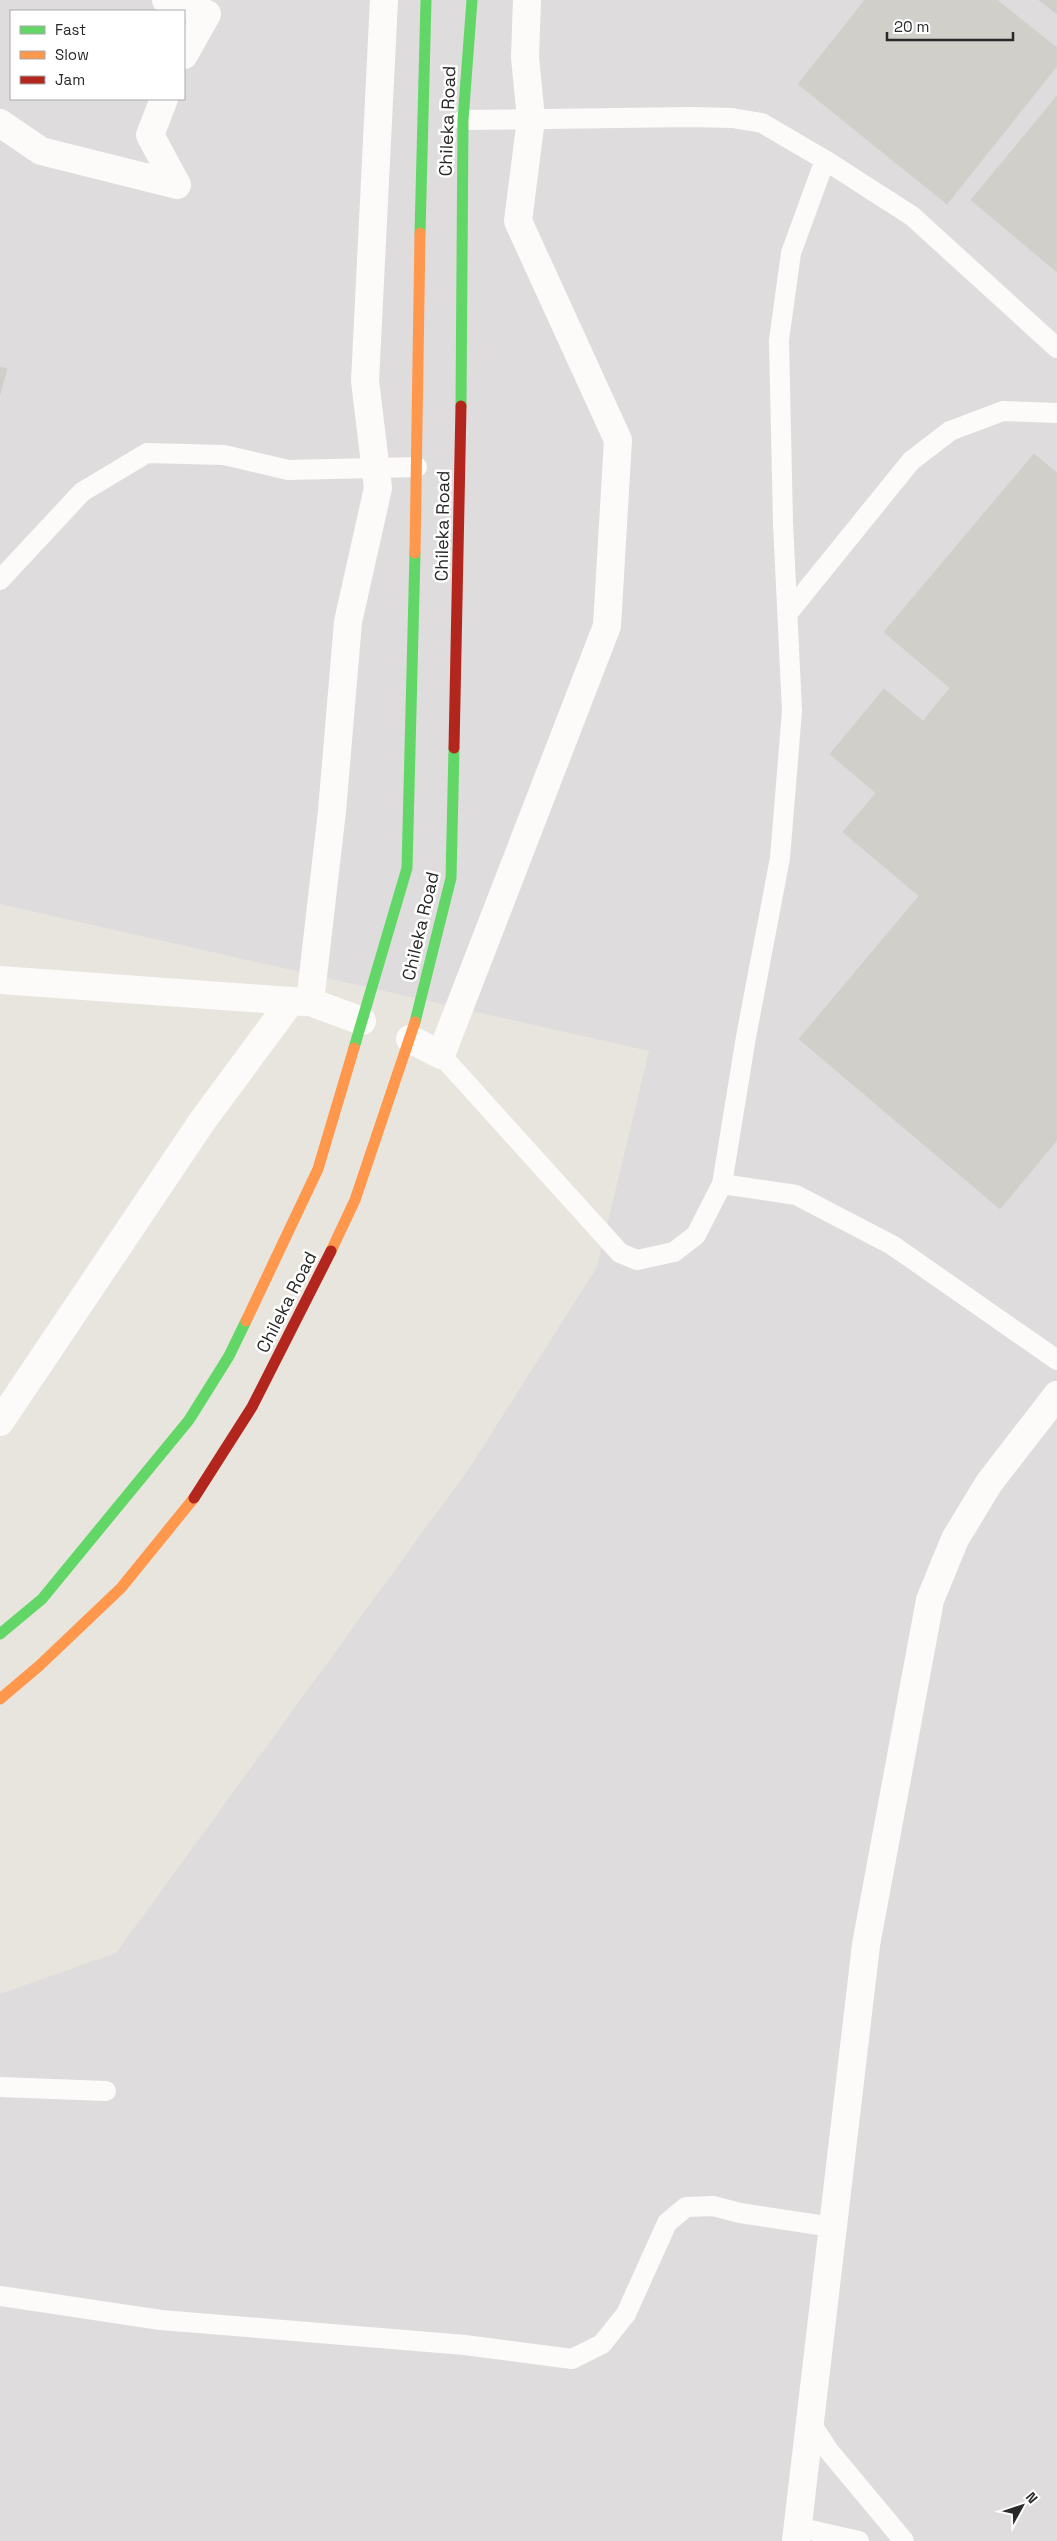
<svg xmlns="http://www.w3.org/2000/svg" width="1057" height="2541" viewBox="0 0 1057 2541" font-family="'Space Grotesk',sans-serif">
  <rect width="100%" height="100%" fill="#e8e5de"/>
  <path fill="#dfdcdd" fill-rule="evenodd" d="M 0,0 L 1057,0 L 1057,2541 L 0,2541 L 0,1994 L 116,1953 L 470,1467 L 597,1267 L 649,1051 L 0,904 ZM 11,11 L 184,11 L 184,99 L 11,99 Z"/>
  <path fill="#d0cfca" stroke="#d2d0cb" d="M 865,0 L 997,0 L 1057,48 L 1057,66 L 947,204 L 798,84 Z
    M 1039,0 L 1057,0 L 1057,14 Z
    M 1057,96 L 1057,272 L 971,200 Z
    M 0,367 L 7,369 L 0,394 Z
    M 1034,454 L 1057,473 L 1057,1140 L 1000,1209 L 799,1039 L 919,896 L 843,832 L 876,793 L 830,754 L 884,689 L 923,721 L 950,688 L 884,632 Z"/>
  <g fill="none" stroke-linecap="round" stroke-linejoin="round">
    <path stroke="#fcfbfa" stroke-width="20" d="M 463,120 L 691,117 L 732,118 L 762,123 L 825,160 L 912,216 L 1057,348
      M 0,580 L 82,492 L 147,453 L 224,455 L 288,470 L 417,467
      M 788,613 L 911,461 L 950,431 L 1003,411 L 1057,413
      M 441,1055 L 620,1253 L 637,1260 L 674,1252 L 696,1235 L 722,1184 L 746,1037 L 780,858 L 792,711 L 783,523 L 779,340 L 791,253 L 825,160
      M 722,1184 L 796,1195 L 892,1245 L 1057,1360
      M 0,2087 L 106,2091
      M 0,2296 L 161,2320 L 465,2345 L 572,2359 L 602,2344 L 626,2314 L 667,2223 L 686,2207 L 713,2206 L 740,2213 L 832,2227
      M 810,2422 L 829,2451 L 904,2541
      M 797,2527 L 859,2541"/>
    <path stroke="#fcfbfa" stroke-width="28" d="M 166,0 L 207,14 L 184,55
      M 0,123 L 41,151 L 177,185 L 150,135 L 164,99
      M 0,980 L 305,1002
      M 362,1021 L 310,1002 L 332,811 L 348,622 L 378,488 L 365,381 L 384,0
      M 410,1039 L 441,1055 L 607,626 L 618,440 L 518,221 L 531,119 L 525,57 L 527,0
      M 0,1422 L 203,1120 L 291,1001
      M 796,2541 L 866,1945 L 930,1600 L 955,1539 L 989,1483 L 1057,1395"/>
    <path stroke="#63d668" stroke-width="11" d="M 420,233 L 426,0
      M 461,406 L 463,120 L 472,0
      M 415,1022 L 451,878 L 454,748
      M 354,1048 L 407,868 L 415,553
      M 0,1634 L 42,1599 L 189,1420 L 229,1356 L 246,1321"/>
    <path stroke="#ff974d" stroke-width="11" d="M 415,553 L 420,233
      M 331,1251 L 355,1200 L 415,1022
      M 246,1321 L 318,1169 L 354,1048
      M 0,1699 L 39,1666 L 121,1588 L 194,1498"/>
    <path stroke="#b3261e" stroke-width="11" d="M 454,748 L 461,406
      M 194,1498 L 252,1407 L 331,1251"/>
  </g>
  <g text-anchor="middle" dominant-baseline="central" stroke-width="5" stroke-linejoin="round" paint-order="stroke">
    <g font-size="18" fill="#292929" stroke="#fff">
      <text transform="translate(447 121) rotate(-88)">Chileka Road</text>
      <text transform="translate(442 526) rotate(-89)">Chileka Road</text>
      <text transform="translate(420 926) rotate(-77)">Chileka Road</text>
      <text transform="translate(286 1302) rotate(-63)">Chileka Road</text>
    </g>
  </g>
  <rect x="10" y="10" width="175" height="90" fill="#ffffff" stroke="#a9a9a9"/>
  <rect x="20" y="26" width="25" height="8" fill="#63d668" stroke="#a9a9a9"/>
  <text x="55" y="35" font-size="15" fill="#292929">Fast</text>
  <rect x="20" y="51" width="25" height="8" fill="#ff974d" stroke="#a9a9a9"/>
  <text x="55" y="60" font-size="15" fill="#292929">Slow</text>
  <rect x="20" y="76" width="25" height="8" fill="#b3261e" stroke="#a9a9a9"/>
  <text x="55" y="85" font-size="15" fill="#292929">Jam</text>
  <g transform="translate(1022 2506) rotate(50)" stroke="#ffffff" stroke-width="4" paint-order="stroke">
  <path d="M0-4L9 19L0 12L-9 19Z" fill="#292929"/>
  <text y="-8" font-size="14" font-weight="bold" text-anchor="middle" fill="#292929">N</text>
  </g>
  <path d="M887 32v8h126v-8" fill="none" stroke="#292929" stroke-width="2.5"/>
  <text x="894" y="32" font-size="15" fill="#292929" stroke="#ffffff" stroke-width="4" paint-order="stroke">20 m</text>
</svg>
